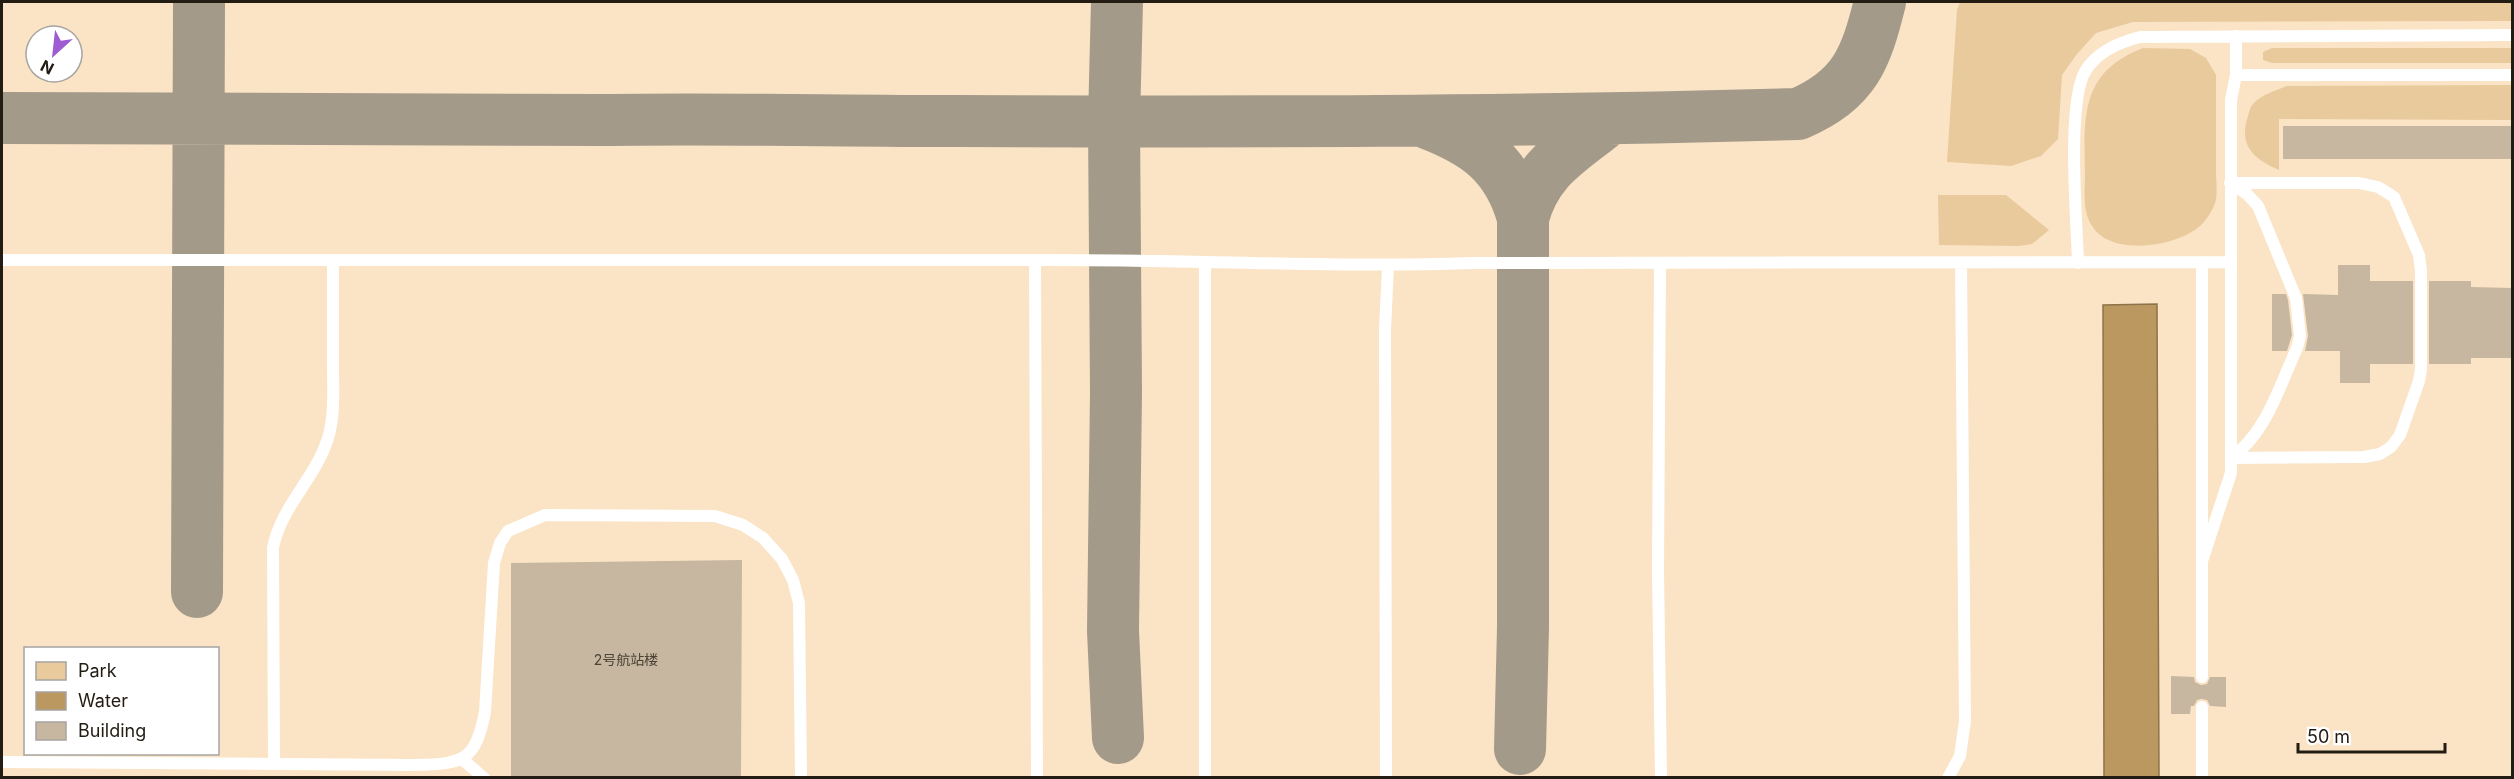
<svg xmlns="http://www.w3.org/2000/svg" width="2514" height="779" viewBox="0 0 2514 779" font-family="Inter,'Noto Sans SC',sans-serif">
  <rect width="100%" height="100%" fill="#fdf0dc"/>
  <path fill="#fae4c5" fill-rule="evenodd" d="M 2,2 L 2512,2 L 2512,777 L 2,778 ZM 36,36 L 72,36 L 72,72 L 36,72 ZM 26,648 L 218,648 L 218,754 L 26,754 Z"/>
  <path fill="#e9ca9d" d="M 1960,2 L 2512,2 L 2512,21 L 2133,22 L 2096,33 L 2077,54 L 2062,75 L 2058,139 L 2041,156 L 2011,166 L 1947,162 L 1957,10 Z
    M 2143,48 L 2190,49 L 2206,58 L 2216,75 C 2216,107 2216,139 2216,171 C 2216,181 2218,195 2215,203 C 2213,210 2205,222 2200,226 C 2176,247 2111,257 2092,226 C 2082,211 2085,190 2085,172 C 2084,115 2081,72 2143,48 Z
    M 2272,48 L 2512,48 L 2512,63 L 2272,63 L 2263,60 L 2263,52 Z
    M 2512,85 L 2512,120 L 2279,119 L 2279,170 C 2254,159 2238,146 2248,116 C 2249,112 2250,107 2253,104 C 2262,94 2275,91 2287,86 Z
    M 1938,195 L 2006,195 L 2049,230 L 2032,244 L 2019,246 L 1939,245 Z"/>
  <path fill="#bc9861" stroke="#8e734a" stroke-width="1.5" d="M 2157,304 L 2159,777 L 2104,777 L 2103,305 Z"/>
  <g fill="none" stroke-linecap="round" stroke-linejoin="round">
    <path stroke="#a49a8a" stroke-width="52" d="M 1117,2 L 1114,121 L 1116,392 L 1113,631 L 1118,738
      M 2,118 L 602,120 C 720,118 838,121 957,121 C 1237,122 1518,122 1798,114 C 1855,90 1866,58 1880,2
      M 1427,123 C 1477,142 1508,164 1523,218 L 1523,628 L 1520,749
      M 1523,218 C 1537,166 1571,151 1609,119
      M 197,592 L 199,2"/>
  </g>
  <path fill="#c7b7a0" d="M 2283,126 L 2512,126 L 2512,159 L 2283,159 Z
    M 2338,265 L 2370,265 L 2370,281 L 2413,281 L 2413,364 L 2370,364 L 2370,383 L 2340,383 L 2340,351 L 2305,351 L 2308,336 L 2303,294 L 2338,295 Z
    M 2429,281 L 2471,281 L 2471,287 L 2512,288 L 2512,358 L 2471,358 L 2471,364 L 2429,364 Z
    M 2272,294 L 2286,294 L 2288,300 L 2292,335 L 2287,351 L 2272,351 Z
    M 742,560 L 741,777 L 511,777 L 511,563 Z
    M 2171,676 L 2194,677 L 2195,682 L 2201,685 L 2207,684 L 2210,677 L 2226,677 L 2226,707 L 2210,706 L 2207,700 L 2201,699 L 2197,700 L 2194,706 L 2191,706 L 2190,714 L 2171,714 Z"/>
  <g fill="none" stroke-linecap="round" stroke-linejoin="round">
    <path stroke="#fff" stroke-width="12" d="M 2236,75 L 2512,75
      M 2230,183 L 2359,183 L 2378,187 L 2394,197 L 2419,255 L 2421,271 L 2421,369 L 2419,381 L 2400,435 L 2391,447 L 2380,454 L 2364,457 L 2231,458
      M 2231,183 L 2247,194 L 2258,206 L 2296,298 L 2300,336 L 2297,348 C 2279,387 2267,432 2231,458
      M 2,260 L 1035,260
      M 1205,262 L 1205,778
      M 2078,263 C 2077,222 2066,101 2086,70 C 2098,51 2120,42 2140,37 L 2512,35
      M 1660,264 L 1658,571 L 1661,778
      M 2202,561 L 2231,473 L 2231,100 L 2236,75 L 2236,36
      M 2202,677 L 2202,262
      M 2202,707 L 2202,778
      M 462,759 L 484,778
      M 2,762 L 414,765 C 463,764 475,762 485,712 L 494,563 L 500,543 L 508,531 L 545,515 L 715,516 L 743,525 L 763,538 L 782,559 L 793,580 L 799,603 L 801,778
      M 274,764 L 273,548 C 281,506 316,478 328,438 C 335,415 333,390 333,365 C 333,330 333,295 333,260
      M 1037,778 L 1035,260 C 1180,259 1326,268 1472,263 L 2230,262
      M 1386,778 L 1385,330 L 1388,266
      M 1948,778 L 1960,756 L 1965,721 L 1961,263"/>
  </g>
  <g text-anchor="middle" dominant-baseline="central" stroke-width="5" stroke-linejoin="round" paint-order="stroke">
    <g font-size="14" fill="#4b4336">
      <text x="626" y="659">2号航站楼</text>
    </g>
  </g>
  <rect width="2514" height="779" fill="none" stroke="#221c13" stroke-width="6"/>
  <rect x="24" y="647" width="195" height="108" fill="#ffffff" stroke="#a7a4a1" stroke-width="1.5"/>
  <rect x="36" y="662" width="30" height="18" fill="#e9ca9d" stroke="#a7a4a1" stroke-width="1.5"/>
  <text x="78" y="677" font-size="18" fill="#221c13">Park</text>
  <rect x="36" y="692" width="30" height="18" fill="#bc9861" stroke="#a7a4a1" stroke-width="1.5"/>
  <text x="78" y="707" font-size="18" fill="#221c13">Water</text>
  <rect x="36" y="722" width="30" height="18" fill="#c7b7a0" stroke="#a7a4a1" stroke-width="1.5"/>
  <text x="78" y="737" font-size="18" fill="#221c13">Building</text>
  <g transform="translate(54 54) rotate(207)"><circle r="28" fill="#ffffff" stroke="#a7a4a1" stroke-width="1.5"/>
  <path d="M0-4.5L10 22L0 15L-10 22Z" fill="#9d5cd1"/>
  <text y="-9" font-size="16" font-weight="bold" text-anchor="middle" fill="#221c13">N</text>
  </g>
  <path d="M2298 743v9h147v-9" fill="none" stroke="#221c13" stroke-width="3"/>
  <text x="2307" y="743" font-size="18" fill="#221c13" stroke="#ffffff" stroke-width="4.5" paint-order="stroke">50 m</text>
</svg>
